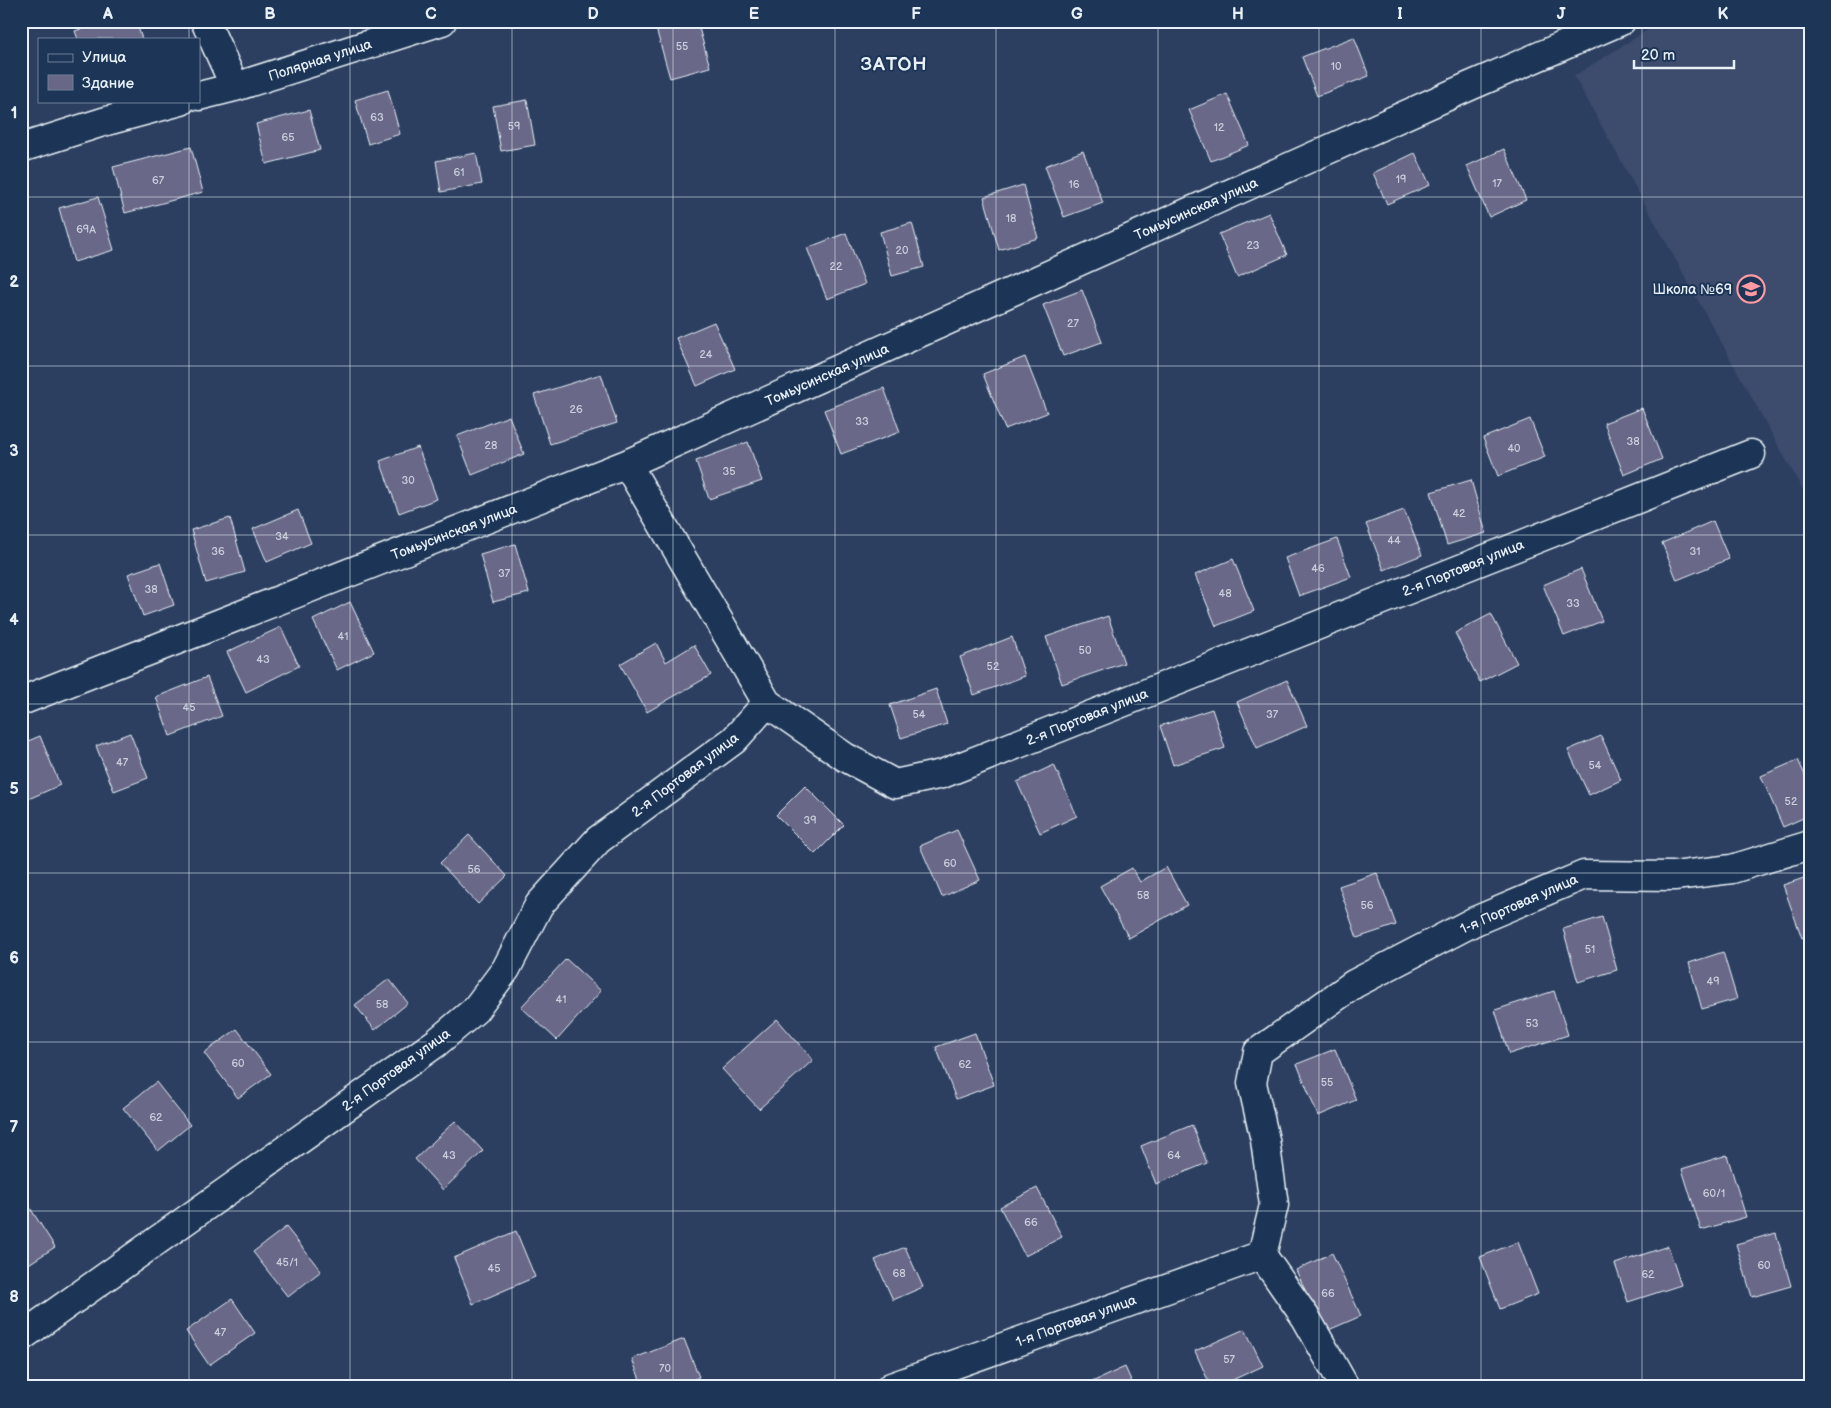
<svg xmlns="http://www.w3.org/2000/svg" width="1831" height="1408" viewBox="0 0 1831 1408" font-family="'Balsamiq Sans',sans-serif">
  <rect width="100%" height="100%" fill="#2c3f61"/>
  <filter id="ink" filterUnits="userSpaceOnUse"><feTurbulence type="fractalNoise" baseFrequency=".02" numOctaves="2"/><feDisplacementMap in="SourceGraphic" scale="10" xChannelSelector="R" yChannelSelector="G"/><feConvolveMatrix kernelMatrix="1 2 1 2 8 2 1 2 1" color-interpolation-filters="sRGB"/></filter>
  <g filter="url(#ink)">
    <path fill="#3e4b6d" d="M 1662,21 L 1810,21 L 1810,503 L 1574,76 Z"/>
    <path fill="#696788" stroke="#e8f1f8" d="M 103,21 L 136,21 L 142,39 L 78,39 L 75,31 Z
      M 667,21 L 697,21 L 710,67 L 670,78 L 655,25 Z
      M 1354,37 L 1369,76 L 1317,96 L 1302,57 Z
      M 388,90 L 400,134 L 368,144 L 355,100 Z
      M 1227,94 L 1249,145 L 1211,161 L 1189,110 Z
      M 527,100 L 535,145 L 501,151 L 493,106 Z
      M 309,110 L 320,150 L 266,164 L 256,124 Z
      M 191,147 L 203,192 L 125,213 L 113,167 Z
      M 1504,149 L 1526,200 L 1489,217 L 1467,166 Z
      M 1083,151 L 1103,203 L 1064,217 L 1045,166 Z
      M 476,153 L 482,184 L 441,192 L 436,161 Z
      M 1415,153 L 1430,185 L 1387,204 L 1373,173 Z
      M 1023,185 L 1038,238 L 999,250 L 984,197 Z
      M 98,197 L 114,250 L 74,262 L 59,208 Z
      M 1269,213 L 1287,255 L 1237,277 L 1219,234 Z
      M 912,223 L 924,267 L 892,276 L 880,232 Z
      M 846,233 L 865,284 L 827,299 L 807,248 Z
      M 1082,290 L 1102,342 L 1063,356 L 1043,305 Z
      M 714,322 L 735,369 L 697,386 L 676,338 Z
      M 1025,357 L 1047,413 L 1005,429 L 983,374 Z
      M 601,374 L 617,423 L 550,444 L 534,395 Z
      M 884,388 L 900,432 L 841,454 L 824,410 Z
      M 1642,408 L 1662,459 L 1624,475 L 1604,423 Z
      M 509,416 L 524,454 L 472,475 L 457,436 Z
      M 1530,419 L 1545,457 L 1498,476 L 1483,438 Z
      M 748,442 L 762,481 L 709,499 L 696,461 Z
      M 418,447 L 437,499 L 399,513 L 380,461 Z
      M 1471,480 L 1486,533 L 1447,545 L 1431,492 Z
      M 298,510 L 311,543 L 267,562 L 253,529 Z
      M 1404,510 L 1422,555 L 1384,570 L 1366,524 Z
      M 230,518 L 245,572 L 206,583 L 191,530 Z
      M 1713,521 L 1729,559 L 1677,580 L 1662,543 Z
      M 1337,539 L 1351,577 L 1299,596 L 1285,558 Z
      M 515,544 L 529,593 L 493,602 L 480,554 Z
      M 1233,559 L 1254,611 L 1216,626 L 1195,575 Z
      M 160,563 L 174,605 L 143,616 L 128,574 Z
      M 1581,569 L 1602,621 L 1564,636 L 1543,585 Z
      M 350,602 L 374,652 L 337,670 L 313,620 Z
      M 1491,614 L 1517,663 L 1480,682 L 1455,633 Z
      M 1108,616 L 1124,663 L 1062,684 L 1046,637 Z
      M 281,627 L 299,666 L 246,692 L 227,652 Z
      M 1012,637 L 1025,676 L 974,695 L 960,657 Z
      M 656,643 L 666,662 L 694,645 L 711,675 L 647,712 L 620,664 Z
      M 207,677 L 222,716 L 170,736 L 156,697 Z
      M 1287,680 L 1307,726 L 1257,748 L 1237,702 Z
      M 936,689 L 947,724 L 901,738 L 890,705 Z
      M 1212,709 L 1225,748 L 1173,765 L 1160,726 Z
      M 130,733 L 148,778 L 114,791 L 96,746 Z
      M 40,736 L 60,785 L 24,801 L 21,795 L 21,744 Z
      M 1601,736 L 1621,780 L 1589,795 L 1568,750 Z
      M 1798,760 L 1810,786 L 1810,815 L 1783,827 L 1761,776 Z
      M 1054,765 L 1077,816 L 1040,833 L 1017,782 Z
      M 805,786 L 844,825 L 815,854 L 776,815 Z
      M 957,830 L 980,880 L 942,897 L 920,846 Z
      M 469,835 L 507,876 L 478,904 L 440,863 Z
      M 1166,867 L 1187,905 L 1129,938 L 1100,886 L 1132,868 L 1140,882 Z
      M 1377,873 L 1396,925 L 1357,938 L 1339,886 Z
      M 1810,876 L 1810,935 L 1802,938 L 1783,885 Z
      M 1602,917 L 1617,970 L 1578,982 L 1563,929 Z
      M 1723,952 L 1737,999 L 1702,1009 L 1689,963 Z
      M 566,959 L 601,991 L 557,1040 L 521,1007 Z
      M 389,979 L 408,1003 L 375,1030 L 355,1005 Z
      M 1554,991 L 1568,1035 L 1509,1054 L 1495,1010 Z
      M 777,1019 L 813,1060 L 759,1109 L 722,1069 Z
      M 237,1029 L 271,1074 L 238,1098 L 204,1053 Z
      M 975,1033 L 994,1085 L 956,1099 L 936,1047 Z
      M 1335,1049 L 1356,1100 L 1318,1116 L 1297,1064 Z
      M 156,1082 L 190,1125 L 158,1151 L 123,1108 Z
      M 455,1121 L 483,1151 L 443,1190 L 415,1159 Z
      M 1192,1125 L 1207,1163 L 1156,1184 L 1141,1146 Z
      M 1727,1155 L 1746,1217 L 1701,1230 L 1682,1169 Z
      M 1037,1188 L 1062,1237 L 1025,1256 L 1000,1207 Z
      M 25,1200 L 55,1247 L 21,1269 L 21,1202 Z
      M 286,1227 L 321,1271 L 288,1297 L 253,1252 Z
      M 516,1231 L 535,1277 L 473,1304 L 454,1258 Z
      M 1776,1233 L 1791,1286 L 1752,1297 L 1736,1244 Z
      M 1518,1242 L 1538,1294 L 1500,1309 L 1480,1257 Z
      M 1668,1246 L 1681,1285 L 1628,1302 L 1615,1264 Z
      M 905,1247 L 923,1287 L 893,1300 L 875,1260 Z
      M 1332,1253 L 1361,1316 L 1324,1332 L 1296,1270 Z
      M 232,1299 L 255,1333 L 209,1365 L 186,1331 Z
      M 1245,1329 L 1263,1366 L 1217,1387 L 1211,1387 L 1195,1351 Z
      M 684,1339 L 699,1377 L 675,1387 L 643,1387 L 632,1359 Z
      M 1125,1367 L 1134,1387 L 1081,1387 Z"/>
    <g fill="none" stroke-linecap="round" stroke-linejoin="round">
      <g stroke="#e8f1f8" stroke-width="31">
        <path id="minor" d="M 205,21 L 235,87
          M 199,96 L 235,87 L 442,21
          M 21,148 L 103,122 L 181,101
          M 627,464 L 767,703
          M 21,701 L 627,464 L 1470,86 L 1621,21
          M 21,1337 L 436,1043 L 475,1010 L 506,969 L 539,905 L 598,840 L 734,740 L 767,703 L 845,757 L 895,784 L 942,774 L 1751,454
          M 891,1387 L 1262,1255
          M 1345,1387 L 1306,1318 L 1262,1255 L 1274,1205 L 1265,1140 L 1252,1083 L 1258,1052 L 1354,984 L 1475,921 L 1584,875 L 1674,876 L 1732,869 L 1810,845"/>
      </g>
      <use href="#minor" stroke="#1d3557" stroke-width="28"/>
    </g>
  </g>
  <path fill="none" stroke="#e8f1f8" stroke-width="1" stroke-opacity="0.55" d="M 189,21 L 189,39M 350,21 L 350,1387M 512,21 L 512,1387M 673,21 L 673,1387M 835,21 L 835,1387M 996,21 L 996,1387M 1158,21 L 1158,1387M 1319,21 L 1319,1387M 1481,21 L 1481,1387M 1642,21 L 1642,1387M 189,101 L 189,1387M 21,197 L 1810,197M 21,366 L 1810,366M 21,535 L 1810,535M 21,704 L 1810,704M 21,873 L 1810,873M 21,1042 L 1810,1042M 21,1211 L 1810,1211"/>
  <defs>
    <g id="school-ring" transform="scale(1.4375)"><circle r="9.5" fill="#1d3557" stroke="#ff9aa2" stroke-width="1.5"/><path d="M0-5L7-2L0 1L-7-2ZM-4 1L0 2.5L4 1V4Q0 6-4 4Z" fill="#ff9aa2"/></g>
  </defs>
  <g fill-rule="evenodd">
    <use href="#school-ring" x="1751" y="289"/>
  </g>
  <g text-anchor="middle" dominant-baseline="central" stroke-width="4" stroke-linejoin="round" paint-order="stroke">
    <g font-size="11" fill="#c8cedc">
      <text x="682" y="46">55</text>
      <text x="1336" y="66">10</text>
      <text x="377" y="117">63</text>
      <text x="514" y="126">59</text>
      <text x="1219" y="127">12</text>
      <text x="288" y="137">65</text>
      <text x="459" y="172">61</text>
      <text x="1401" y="179">19</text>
      <text x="158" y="180">67</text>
      <text x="1497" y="183">17</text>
      <text x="1074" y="184">16</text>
      <text x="1011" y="218">18</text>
      <text x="86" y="229">69А</text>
      <text x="1253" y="245">23</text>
      <text x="902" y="250">20</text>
      <text x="836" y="266">22</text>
      <text x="1073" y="323">27</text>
      <text x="706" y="354">24</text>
      <text x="576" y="409">26</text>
      <text x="862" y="421">33</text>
      <text x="1633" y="441">38</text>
      <text x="491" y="445">28</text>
      <text x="1514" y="448">40</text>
      <text x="729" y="471">35</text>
      <text x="408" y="480">30</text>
      <text x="1459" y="513">42</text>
      <text x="282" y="536">34</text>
      <text x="1394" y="540">44</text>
      <text x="218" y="551">36</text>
      <text x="1695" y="551">31</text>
      <text x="1318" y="568">46</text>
      <text x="504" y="573">37</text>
      <text x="151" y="589">38</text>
      <text x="1225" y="593">48</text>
      <text x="1573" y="603">33</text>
      <text x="343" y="636">41</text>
      <text x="1085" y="650">50</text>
      <text x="263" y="659">43</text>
      <text x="993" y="666">52</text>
      <text x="189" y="707">45</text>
      <text x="919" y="714">54</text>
      <text x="1272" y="714">37</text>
      <text x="122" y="762">47</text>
      <text x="1595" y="765">54</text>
      <text x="1791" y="801">52</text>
      <text x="810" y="820">39</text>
      <text x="950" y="863">60</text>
      <text x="474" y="869">56</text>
      <text x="1143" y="895">58</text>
      <text x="1367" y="905">56</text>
      <text x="1590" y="949">51</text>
      <text x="1713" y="981">49</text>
      <text x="561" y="999">41</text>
      <text x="382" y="1004">58</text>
      <text x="1532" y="1023">53</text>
      <text x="238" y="1063">60</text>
      <text x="965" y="1064">62</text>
      <text x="1327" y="1082">55</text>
      <text x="156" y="1117">62</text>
      <text x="449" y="1155">43</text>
      <text x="1174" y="1155">64</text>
      <text x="1714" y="1193">60/1</text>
      <text x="1031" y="1222">66</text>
      <text x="287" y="1262">45/1</text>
      <text x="1764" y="1265">60</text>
      <text x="494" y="1268">45</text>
      <text x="899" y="1273">68</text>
      <text x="1648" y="1274">62</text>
      <text x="1328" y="1293">66</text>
      <text x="220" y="1332">47</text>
      <text x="1229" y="1359">57</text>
      <text x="665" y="1368">70</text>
    </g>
    <g font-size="14" fill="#e8f1f8" stroke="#1d3557">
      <text transform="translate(320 60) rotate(-18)">Полярная улица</text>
      <text transform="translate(1196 209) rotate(-24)">Томьусинская улица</text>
      <text transform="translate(827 375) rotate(-24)">Томьусинская улица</text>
      <text transform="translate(454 532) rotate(-21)">Томьусинская улица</text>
      <text transform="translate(1463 568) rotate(-22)">2-я Портовая улица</text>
      <text transform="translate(1087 717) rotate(-22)">2-я Портовая улица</text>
      <text transform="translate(685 775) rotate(-37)">2-я Портовая улица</text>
      <text transform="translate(1519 904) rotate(-24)">1-я Портовая улица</text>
      <text transform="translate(396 1070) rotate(-36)">2-я Портовая улица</text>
      <text transform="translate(1076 1321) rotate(-20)">1-я Портовая улица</text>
    </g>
    <g font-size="14" fill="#e8f1f8" stroke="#1d3557" text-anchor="end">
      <text x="1732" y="289">Школа №69</text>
    </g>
    <g font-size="19" font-weight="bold" letter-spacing="1" fill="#e8f1f8" stroke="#1d3557">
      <text x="894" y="64">ЗАТОН</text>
    </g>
  </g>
  <rect width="1831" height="1408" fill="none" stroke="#1d3557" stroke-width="55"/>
  <rect x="38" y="38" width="162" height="65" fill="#1d3557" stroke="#6e8097"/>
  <rect x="48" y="54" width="25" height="8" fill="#1d3557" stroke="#6e8097"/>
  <text x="82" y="62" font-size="15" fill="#e8f1f8">Улица</text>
  <rect x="48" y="75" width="25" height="15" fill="#696788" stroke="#6e8097"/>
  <text x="82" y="88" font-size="15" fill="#e8f1f8">Здание</text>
  <path d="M1634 60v8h100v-8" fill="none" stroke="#e8f1f8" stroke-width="2.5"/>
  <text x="1641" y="60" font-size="15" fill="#e8f1f8" stroke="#1d3557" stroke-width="4" paint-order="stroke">20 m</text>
  <rect x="28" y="28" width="1776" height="1352" fill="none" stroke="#e8f1f8" stroke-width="2"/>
  <g font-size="16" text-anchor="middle" font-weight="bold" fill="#e8f1f8">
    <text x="108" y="19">A</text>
    <text x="270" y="19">B</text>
    <text x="431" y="19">C</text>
    <text x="593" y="19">D</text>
    <text x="754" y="19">E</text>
    <text x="916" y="19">F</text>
    <text x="1077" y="19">G</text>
    <text x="1238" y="19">H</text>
    <text x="1400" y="19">I</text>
    <text x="1561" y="19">J</text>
    <text x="1723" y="19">K</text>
    <text x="14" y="118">1</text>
    <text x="14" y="287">2</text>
    <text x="14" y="456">3</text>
    <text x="14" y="625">4</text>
    <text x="14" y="794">5</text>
    <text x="14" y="963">6</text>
    <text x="14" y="1132">7</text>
    <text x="14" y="1302">8</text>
  </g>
</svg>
